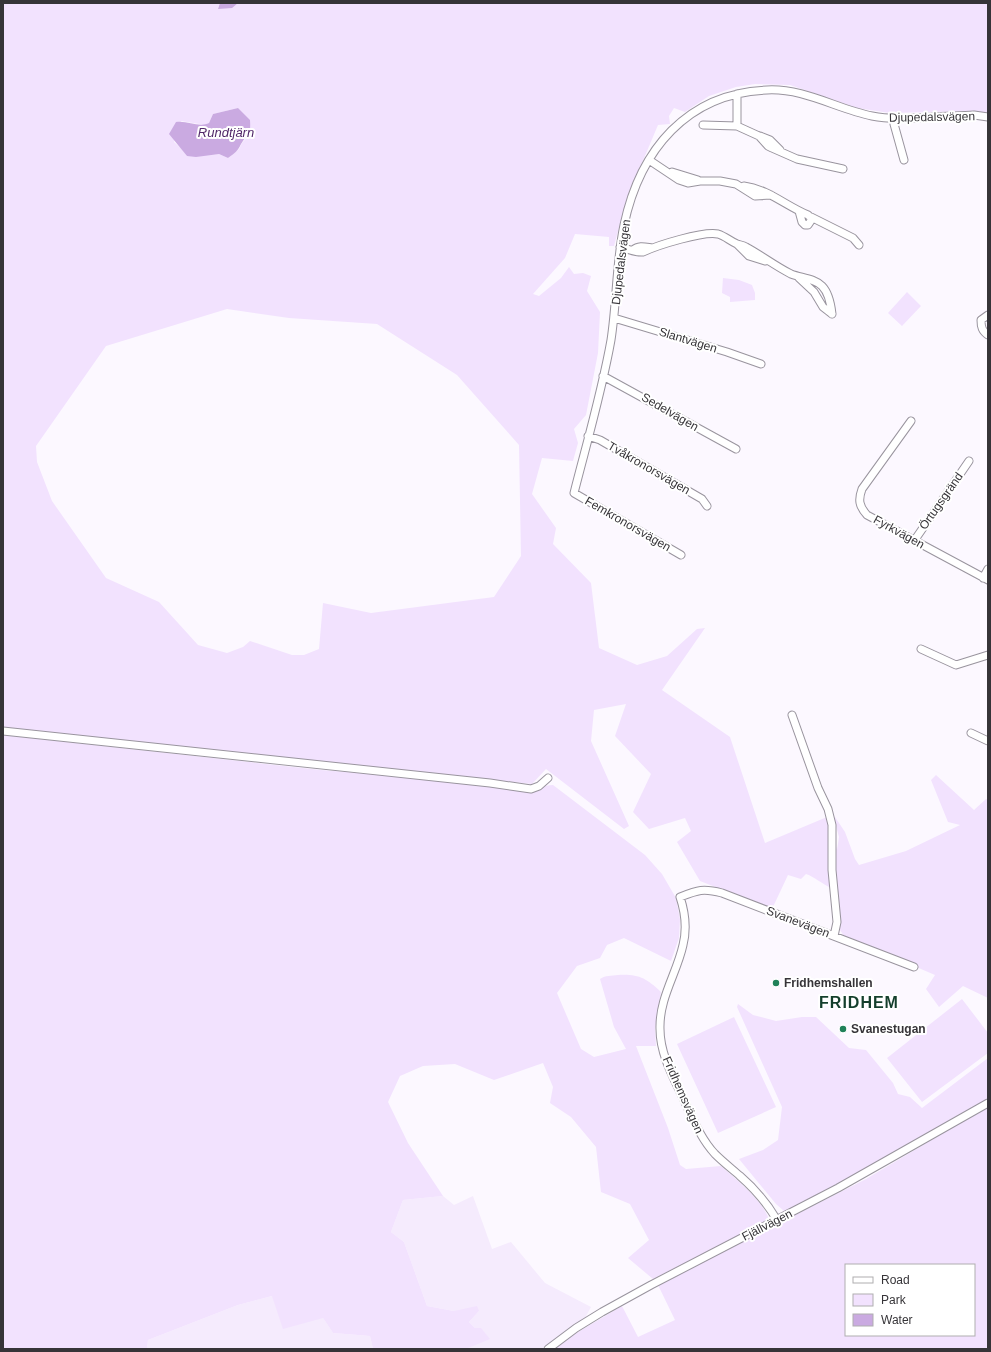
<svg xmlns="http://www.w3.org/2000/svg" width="991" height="1352" viewBox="0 0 991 1352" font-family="Helvetica,sans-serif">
  <rect width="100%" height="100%" fill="#fcf8ff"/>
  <path fill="#f5ebfd" d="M 443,1196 L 454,1205 L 473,1196 L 492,1249 L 511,1242 L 545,1283 L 591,1307 L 585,1318 L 541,1349 L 466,1349 L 472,1346 L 475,1328 L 469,1322 L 479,1311 L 454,1311 L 427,1306 L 404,1242 L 391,1232 L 403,1200 Z
    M 272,1296 L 323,1318 L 333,1333 L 370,1336 L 373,1349 L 147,1349 L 148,1340 L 238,1305 Z"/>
  <path fill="#f2e2fe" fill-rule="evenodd" d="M 3,3 L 220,3 L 218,9 L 238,3 L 245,4 L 247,3 L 988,3 L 988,113 L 974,111 L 890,113 L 857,108 L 790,85 L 755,84 L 736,87 L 709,96 L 685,112 L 674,108 L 669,116 L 670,124 L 658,125 L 626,201 L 614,246 L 609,246 L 609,237 L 575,234 L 565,258 L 533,294 L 539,296 L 561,278 L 569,267 L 574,274 L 583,273 L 591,276 L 587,291 L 600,312 L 598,353 L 586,415 L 574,429 L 578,443 L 573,461 L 542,458 L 532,494 L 556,528 L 553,544 L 591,583 L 599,648 L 637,665 L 667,656 L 697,629 L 705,628 L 662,690 L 730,737 L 765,843 L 827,817 L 837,850 L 839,837 L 834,819 L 835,817 L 845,832 L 855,859 L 859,865 L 906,851 L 960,825 L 948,822 L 931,780 L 936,775 L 974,810 L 986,799 L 988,800 L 988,998 L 963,986 L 939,1007 L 926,989 L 935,975 L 844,936 L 840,930 L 839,923 L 831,888 C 822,884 815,877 806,874 L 801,879 L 788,875 L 772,909 L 700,881 L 677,842 L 691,831 L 685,818 L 649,829 L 633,812 L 651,774 L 615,736 L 626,704 L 594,710 L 591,741 L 629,826 L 624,829 L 546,769 L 532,784 L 3,728 ZM 238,108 L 249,135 L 242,143 L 239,149 L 228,158 L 219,154 L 187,156 L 182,149 L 174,142 L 181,121 L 205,125 L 209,123 L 213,114 ZM 227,309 L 289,318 L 377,324 L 457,375 L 519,445 L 521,556 L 494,597 L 371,613 L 323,603 L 319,649 L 304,655 L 292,655 L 250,641 L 243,647 L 227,653 L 198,645 L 159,602 L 106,578 L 52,501 L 37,462 L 36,446 L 106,346 Z
    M 723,278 L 739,280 L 752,285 L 755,293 L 755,300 L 730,302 L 730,297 L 722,293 Z
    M 907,292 L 921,306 L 902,326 L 888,313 Z
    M 3,735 L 321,770 L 399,776 L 527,791 C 536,789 544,785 553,785 L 645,855 L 662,874 L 676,898 L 680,919 L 679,938 L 671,961 L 624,938 L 607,945 L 600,958 L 577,966 L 557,993 L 581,1049 L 594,1057 L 626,1049 L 614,1027 L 600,979 C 606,975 611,976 618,975 C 639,974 646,978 661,992 L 655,1028 L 656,1046 L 636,1046 L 668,1128 L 680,1165 L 686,1169 L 721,1166 C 736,1179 761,1199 768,1217 L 766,1222 L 653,1279 L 628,1258 L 649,1240 L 630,1204 L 601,1192 L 596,1147 L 571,1117 L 550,1103 L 553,1087 L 543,1063 L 494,1080 L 455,1064 L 423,1066 L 400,1076 L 388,1102 L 408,1143 L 443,1196 L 403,1200 L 391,1232 L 404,1242 L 427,1306 L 454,1311 L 477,1306 L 479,1311 L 469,1322 L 475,1328 L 481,1328 L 490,1339 L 466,1349 L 373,1349 L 370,1336 L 333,1333 L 323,1318 L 283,1329 L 272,1296 L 238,1305 L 148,1340 L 147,1349 L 3,1349 Z
    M 962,999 L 988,1033 L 988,1053 L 922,1102 L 887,1058 Z
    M 738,1004 L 753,1015 L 776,1021 L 802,1017 L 816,1017 L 849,1048 L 866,1050 L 893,1083 L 898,1094 L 910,1097 L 922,1108 L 988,1058 L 988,1100 L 958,1115 L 864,1171 L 789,1210 L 784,1211 L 776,1204 L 739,1159 L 763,1150 L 778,1140 L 782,1107 L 737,1007 Z
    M 734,1017 L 776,1107 L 718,1133 L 677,1044 Z
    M 988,1108 L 988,1349 L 554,1349 L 578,1332 L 622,1306 L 638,1337 L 675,1320 L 658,1285 L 866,1179 L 960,1123 ZM 846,1265 L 974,1265 L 974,1335 L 846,1335 Z"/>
  <path fill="#caaae1" d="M 220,3 L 247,3 L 245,4 L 238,3 L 232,8 L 218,9 Z
    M 238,108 L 250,120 C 251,136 248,132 241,144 C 237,152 236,152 228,158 L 219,154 L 196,157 L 187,156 L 169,134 L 176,122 C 187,120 199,128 209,123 L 213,114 Z"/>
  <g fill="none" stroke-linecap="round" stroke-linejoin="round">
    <g stroke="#99949e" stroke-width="9">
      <path id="minor" d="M 737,94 L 737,126
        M 894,119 L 894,124 L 904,160
        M 703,125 L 737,126 L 759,136 L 768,146 L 772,148 L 797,159 L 843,169
        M 760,136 L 770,140 L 780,150
        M 649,160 L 679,180 L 688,183 L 700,181 L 720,181 L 736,184 L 755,196 L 771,195
        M 672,172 L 698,180
        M 744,186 C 768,189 786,206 808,215 L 812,219 L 808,225 L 805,225 L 802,222 L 799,211
        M 811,217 L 853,238 L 859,245
        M 737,244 L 749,256 L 765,261
        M 620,247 C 628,249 636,253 643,252 C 658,245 703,231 718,234 C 725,236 730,241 737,244 C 740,245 743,245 746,247 C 761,255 775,266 791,274 C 801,278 814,278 822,286 C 829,293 831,305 832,314
        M 633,250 C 639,245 645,247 652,248
        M 799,278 L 814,292 L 823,307 L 832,314
        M 988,315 L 981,320 C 981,327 982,331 988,335
        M 614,318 L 727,352 L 761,364
        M 603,376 L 736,449
        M 911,421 L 862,489 C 858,500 859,506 867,515 L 988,580
        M 588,436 L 600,440 L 702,499 L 707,506
        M 914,541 L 969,461
        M 681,555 L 574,493 C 587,442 602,391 611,340 C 617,301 616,262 624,225 C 640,150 687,93 767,90 C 804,88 837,109 872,116 C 892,120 912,118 932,117 C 946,116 960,116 974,115 L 988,117
        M 983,578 L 988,569
        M 921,649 L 956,665 L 988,655
        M 792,715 L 818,788 L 828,809 L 832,825 L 832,870 L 837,922 L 834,936
        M 3,731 L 490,783 L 531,789 L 539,786 L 548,778
        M 971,733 L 988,741
        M 777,1220 C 767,1203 755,1189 740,1176 C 732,1169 723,1162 715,1154 C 701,1139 693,1119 684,1100 C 673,1077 660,1054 660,1029 C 659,998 677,973 683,945 C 687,929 685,912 680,897 C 698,890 703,888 722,893 L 914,967
        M 548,1349 L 576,1328 L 602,1312 L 651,1285 L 838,1188 L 988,1103"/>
    </g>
    <use href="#minor" stroke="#fff" stroke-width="7"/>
  </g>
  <g fill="#208159" stroke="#fff" stroke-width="1.5">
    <circle cx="776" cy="983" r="4"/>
    <circle cx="843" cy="1029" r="4"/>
  </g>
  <g text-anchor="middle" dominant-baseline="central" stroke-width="4" stroke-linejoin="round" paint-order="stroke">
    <g font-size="12" fill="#363438" stroke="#fff">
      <text transform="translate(932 117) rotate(-1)">Djupedalsvägen</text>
      <text transform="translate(621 262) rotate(-83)">Djupedalsvägen</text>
      <text transform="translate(688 340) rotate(17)">Slantvägen</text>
      <text transform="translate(670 412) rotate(30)">Sedelvägen</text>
      <text transform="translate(649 468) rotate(30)">Tvåkronorsvägen</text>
      <text transform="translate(941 501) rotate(-55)">Örtugsgränd</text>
      <text transform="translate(628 524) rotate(30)">Femkronorsvägen</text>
      <text transform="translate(899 532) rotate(29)">Fyrkvägen</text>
      <text transform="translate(798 922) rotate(21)">Svanevägen</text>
      <text transform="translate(683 1095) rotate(66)">Fridhemsvägen</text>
      <text transform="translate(767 1225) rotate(-27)">Fjällvägen</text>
    </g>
    <g font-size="12" font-weight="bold" fill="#363438" stroke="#fff" text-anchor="start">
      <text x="784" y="983">Fridhemshallen</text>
      <text x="851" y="1029">Svanestugan</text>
    </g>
    <g font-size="13" font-style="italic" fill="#512869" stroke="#fff">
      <text x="226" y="132">Rundtjärn</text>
    </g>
    <g font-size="16" font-weight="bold" letter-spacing="1" fill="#143f2c" stroke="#fff">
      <text x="859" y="1002">FRIDHEM</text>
    </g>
  </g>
  <rect width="991" height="1352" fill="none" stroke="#363438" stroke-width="8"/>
  <rect x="845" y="1264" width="130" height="72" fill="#ffffff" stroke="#afaeaf"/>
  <rect x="853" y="1277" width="20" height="6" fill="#ffffff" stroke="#afaeaf"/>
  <text x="881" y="1284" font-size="12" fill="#363438">Road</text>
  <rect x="853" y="1294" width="20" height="12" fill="#f2e2fe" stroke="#afaeaf"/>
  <text x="881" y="1304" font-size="12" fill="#363438">Park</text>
  <rect x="853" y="1314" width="20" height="12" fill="#caaae1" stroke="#afaeaf"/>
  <text x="881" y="1324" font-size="12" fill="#363438">Water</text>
</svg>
